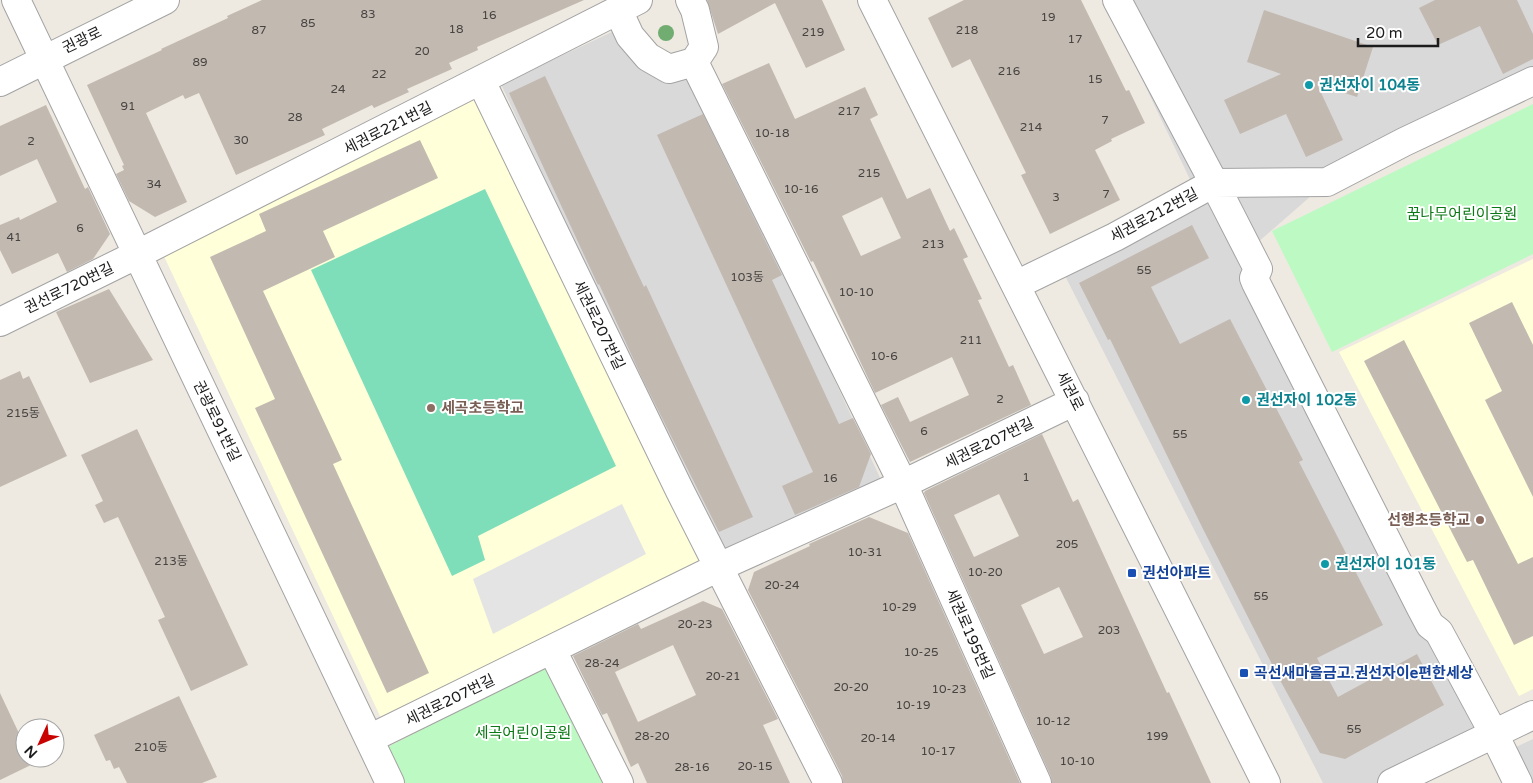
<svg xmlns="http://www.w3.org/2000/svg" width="1533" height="783" viewBox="0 0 1533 783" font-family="'Varela Round','Noto Sans KR',sans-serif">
  <rect width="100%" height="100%" fill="#eeeae1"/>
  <path fill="#dad9d9" d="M 1104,0 L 1533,0 L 1533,84 L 1327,182 L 1249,250 L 1494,734 L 1392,783 L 1323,783 L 1059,264 L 1196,192 Z
    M 612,32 L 649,72 L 692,74 L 882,482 L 720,557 L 501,84 Z
    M 1533,739 L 1533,783 L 1532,783 L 1514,748 Z"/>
  <path fill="#ffffd9" d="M 475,90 L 700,564 L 381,718 L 162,252 Z
    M 1533,259 L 1533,689 L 1519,696 L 1339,352 Z"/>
  <path fill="#bdf9c2" d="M 1533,104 L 1533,254 L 1332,352 L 1272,231 Z
    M 546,665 L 604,783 L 400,783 L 384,749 Z"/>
  <path fill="#7edeba" d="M 485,189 L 616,466 L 478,536 L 485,560 L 452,576 L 311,270 Z"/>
  <path fill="#e4e4e4" d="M 622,504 L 646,554 L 493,634 L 473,579 Z"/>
  <path fill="#c2b9b1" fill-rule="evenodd" d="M 262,0 L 584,0 L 477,47 L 478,50 L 449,63 L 452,69 L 407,89 L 409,92 L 374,108 L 372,105 L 322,129 L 325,135 L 236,175 L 199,93 L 185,99 L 183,95 L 146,113 L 187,202 L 155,217 L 129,201 L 116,174 L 124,170 L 122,166 L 124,165 L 87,85 L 162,50 L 161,49 L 228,18 L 227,16 Z
    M 707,0 L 822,0 L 845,50 L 806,68 L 775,3 L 718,34 Z
    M 964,0 L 1081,0 L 1126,91 L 1129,90 L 1145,123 L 1111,139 L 1112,141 L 1095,150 L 1120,200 L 1050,234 L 1021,175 L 1026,173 L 970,59 L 952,68 L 928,18 Z
    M 1435,0 L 1517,0 L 1533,34 L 1533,59 L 1503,74 L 1480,26 L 1438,45 L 1419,8 Z
    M 1264,10 L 1373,47 L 1357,97 L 1317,84 L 1343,140 L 1306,157 L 1286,114 L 1240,134 L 1224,100 L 1281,74 L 1247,62 Z
    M 769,63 L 795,119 L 865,87 L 878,115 L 870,119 L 907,199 L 930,188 L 950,231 L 954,228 L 968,257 L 963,259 L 982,299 L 978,300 L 1009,367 L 1013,365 L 1031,405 L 910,462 L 881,405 L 898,397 L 910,422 L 969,395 L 952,357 L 875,393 L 813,261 L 811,262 L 722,84 ZM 882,197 L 901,238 L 861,256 L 842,216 Z
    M 545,76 L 644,287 L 646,285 L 753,517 L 719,532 L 642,378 L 599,284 L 598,285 L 509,93 Z
    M 46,105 L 85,189 L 88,187 L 110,234 L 93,259 L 67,272 L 58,253 L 12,274 L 0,250 L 0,225 L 19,217 L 20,220 L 57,202 L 37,159 L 0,176 L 0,126 Z
    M 703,114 L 782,275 L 772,280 L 839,424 L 853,418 L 871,454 L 859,487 L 795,515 L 782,486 L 813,472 L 657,135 Z
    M 420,140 L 438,178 L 323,231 L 335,257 L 263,291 L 342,460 L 333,464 L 429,673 L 387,693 L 255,408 L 275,399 L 210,257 L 266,231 L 259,214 Z
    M 1192,225 L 1209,258 L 1151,287 L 1180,344 L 1230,319 L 1303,460 L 1299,462 L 1383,625 L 1317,658 L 1338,697 L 1417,654 L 1444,705 L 1345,759 L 1320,753 L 1281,682 L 1203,529 L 1110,339 L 1108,340 L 1079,283 Z
    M 109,289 L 153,360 L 90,383 L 56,312 Z
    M 1512,302 L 1533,345 L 1533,497 L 1485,400 L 1502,391 L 1469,323 Z
    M 1404,340 L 1518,564 L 1533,557 L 1533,636 L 1514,645 L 1473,560 L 1467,562 L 1364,361 Z
    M 20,371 L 23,379 L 29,376 L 67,456 L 0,487 L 0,380 Z
    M 137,429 L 248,665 L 191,691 L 158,620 L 165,617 L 118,517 L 104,523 L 95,505 L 103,501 L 81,455 Z
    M 1042,434 L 1073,502 L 1078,499 L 1167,693 L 1169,692 L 1211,783 L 1052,783 L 1051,777 L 924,493 L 925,491 ZM 999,494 L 1019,536 L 974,557 L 954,515 ZM 1059,587 L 1083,637 L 1044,654 L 1021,605 Z
    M 869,517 L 908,533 L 1020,783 L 843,783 L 842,776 L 748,590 L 754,572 L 810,546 L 809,544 Z
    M 703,601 L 722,609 L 778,719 L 763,725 L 790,783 L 647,783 L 638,763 L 631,767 L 607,713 L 602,715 L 573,656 L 638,624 L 641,629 ZM 673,645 L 696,695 L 638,722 L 615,672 Z
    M 0,693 L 25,746 L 25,758 L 31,758 L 33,764 L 0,780 Z
    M 179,696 L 217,777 L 202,783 L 127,783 L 119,767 L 114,769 L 110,760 L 106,761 L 94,735 Z"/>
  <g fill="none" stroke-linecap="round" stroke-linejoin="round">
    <g stroke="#a3a3a3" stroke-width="30">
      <path id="minor" d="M 16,0 L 390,783
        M 872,0 L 1266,783
        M 618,10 L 630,36 L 648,57 L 669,69 L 694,62 L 704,47 L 695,10 L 690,0
        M 694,62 L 903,484 L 1037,783
        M 481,81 L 680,491 L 828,783
        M 0,82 L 165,0
        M 1016,285 L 1115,237 L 1214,183 L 1117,0
        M 0,322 L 138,254 L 638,0
        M 552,650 L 619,783
        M 369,739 L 719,567 L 903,484 L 1075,401
        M 1392,783 L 1533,715
        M 1518,783 L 1494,734 L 1439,632 L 1430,625 L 1421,608 L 1256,283 L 1254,278 L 1258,269 L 1214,183 L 1327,182 L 1404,142 L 1533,81"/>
    </g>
    <use href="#minor" stroke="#fff" stroke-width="28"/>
  </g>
  <circle fill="#71ac71" cx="666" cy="33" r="8"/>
  <g fill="#0f9aa8" stroke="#fff" stroke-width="2">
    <circle cx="1309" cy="85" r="5"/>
    <circle cx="1246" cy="400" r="5"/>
    <circle cx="1325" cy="564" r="5"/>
  </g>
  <g fill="#8d6e63" stroke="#fff" stroke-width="2">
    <circle cx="431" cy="408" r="5"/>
    <circle cx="1480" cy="520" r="5"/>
  </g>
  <g fill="#1a4fb4" stroke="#fff" stroke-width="2">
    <rect x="1127" y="568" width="10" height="10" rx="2.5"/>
    <rect x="1239" y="668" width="10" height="10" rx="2.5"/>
  </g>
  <g text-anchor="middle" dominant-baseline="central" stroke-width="4" stroke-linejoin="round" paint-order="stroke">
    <g font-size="12" fill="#464341">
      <text x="368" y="14">83</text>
      <text x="489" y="15">16</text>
      <text x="1048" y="17">19</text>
      <text x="308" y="23">85</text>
      <text x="456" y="29">18</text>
      <text x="259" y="30">87</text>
      <text x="967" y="30">218</text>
      <text x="813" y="32">219</text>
      <text x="1075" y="39">17</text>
      <text x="422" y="51">20</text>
      <text x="200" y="62">89</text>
      <text x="1009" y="71">216</text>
      <text x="379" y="74">22</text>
      <text x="1095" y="79">15</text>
      <text x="338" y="89">24</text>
      <text x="128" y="106">91</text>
      <text x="849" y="111">217</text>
      <text x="295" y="117">28</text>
      <text x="1105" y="120">7</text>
      <text x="1031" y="127">214</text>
      <text x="772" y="133">10-18</text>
      <text x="241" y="140">30</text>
      <text x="31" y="141">2</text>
      <text x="869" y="173">215</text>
      <text x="154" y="184">34</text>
      <text x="801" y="189">10-16</text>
      <text x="1106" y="194">7</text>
      <text x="1056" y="197">3</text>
      <text x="80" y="228">6</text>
      <text x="14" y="237">41</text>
      <text x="933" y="244">213</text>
      <text x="1144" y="270">55</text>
      <text x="747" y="277">103동</text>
      <text x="856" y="292">10-10</text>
      <text x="971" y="340">211</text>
      <text x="884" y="356">10-6</text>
      <text x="1000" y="399">2</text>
      <text x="23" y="413">215동</text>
      <text x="924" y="431">6</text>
      <text x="1180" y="434">55</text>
      <text x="1026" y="477">1</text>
      <text x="830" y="478">16</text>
      <text x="1067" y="544">205</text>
      <text x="865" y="552">10-31</text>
      <text x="171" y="561">213동</text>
      <text x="985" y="572">10-20</text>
      <text x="782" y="585">20-24</text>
      <text x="1261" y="596">55</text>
      <text x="899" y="607">10-29</text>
      <text x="695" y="624">20-23</text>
      <text x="1109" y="630">203</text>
      <text x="921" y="652">10-25</text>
      <text x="602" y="663">28-24</text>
      <text x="723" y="676">20-21</text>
      <text x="851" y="687">20-20</text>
      <text x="949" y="689">10-23</text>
      <text x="913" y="705">10-19</text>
      <text x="1053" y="721">10-12</text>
      <text x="1354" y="729">55</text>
      <text x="652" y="736">28-20</text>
      <text x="1157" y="736">199</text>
      <text x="878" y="738">20-14</text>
      <text x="151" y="747">210동</text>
      <text x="938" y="751">10-17</text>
      <text x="1077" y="761">10-10</text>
      <text x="755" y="766">20-15</text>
      <text x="692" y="767">28-16</text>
    </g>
    <g font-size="15" fill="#1c1c1c" stroke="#fff">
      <text transform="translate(82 40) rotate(-26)">권광로</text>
      <text transform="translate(388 128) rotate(-27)">세권로221번길</text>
      <text transform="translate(1154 215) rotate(-28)">세권로212번길</text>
      <text transform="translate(69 288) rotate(-26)">권선로720번길</text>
      <text transform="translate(599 325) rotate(64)">세권로207번길</text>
      <text transform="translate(1070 391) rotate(63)">세권로</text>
      <text transform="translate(217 421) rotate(64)">권광로91번길</text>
      <text transform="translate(989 443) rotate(-26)">세권로207번길</text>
      <text transform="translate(970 634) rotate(66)">세권로195번길</text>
      <text transform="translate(450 700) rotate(-26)">세권로207번길</text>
    </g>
    <g font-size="15" font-weight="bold" fill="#0d838f" stroke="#fff" text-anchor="start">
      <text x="1319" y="85">권선자이 104동</text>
      <text x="1256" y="400">권선자이 102동</text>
      <text x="1335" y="564">권선자이 101동</text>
    </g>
    <g font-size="15" fill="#0b7915" stroke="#fff">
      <text x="1462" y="214">꿈나무어린이공원</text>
      <text x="523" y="733">세곡어린이공원</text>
    </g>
    <g font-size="15" font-weight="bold" fill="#785e54" stroke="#fff" text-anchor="start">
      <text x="441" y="408">세곡초등학교</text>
      <text x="1470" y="520" text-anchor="end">선행초등학교</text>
    </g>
    <g font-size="15" font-weight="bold" fill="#164399" stroke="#fff" text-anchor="start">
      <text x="1142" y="573">권선아파트</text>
      <text x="1254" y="673">곡선새마을금고.권선자이e편한세상</text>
    </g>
  </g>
  <g transform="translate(40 743) rotate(226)"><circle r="24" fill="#ffffff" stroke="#a4a4a4"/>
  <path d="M0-4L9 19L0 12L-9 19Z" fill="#c80300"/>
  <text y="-8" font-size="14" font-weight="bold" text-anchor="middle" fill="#1c1c1c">N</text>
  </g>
  <path d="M1358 38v8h80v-8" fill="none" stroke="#1c1c1c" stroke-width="2.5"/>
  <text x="1366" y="38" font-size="15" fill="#1c1c1c" stroke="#ffffff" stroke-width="4" paint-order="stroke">20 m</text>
</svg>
